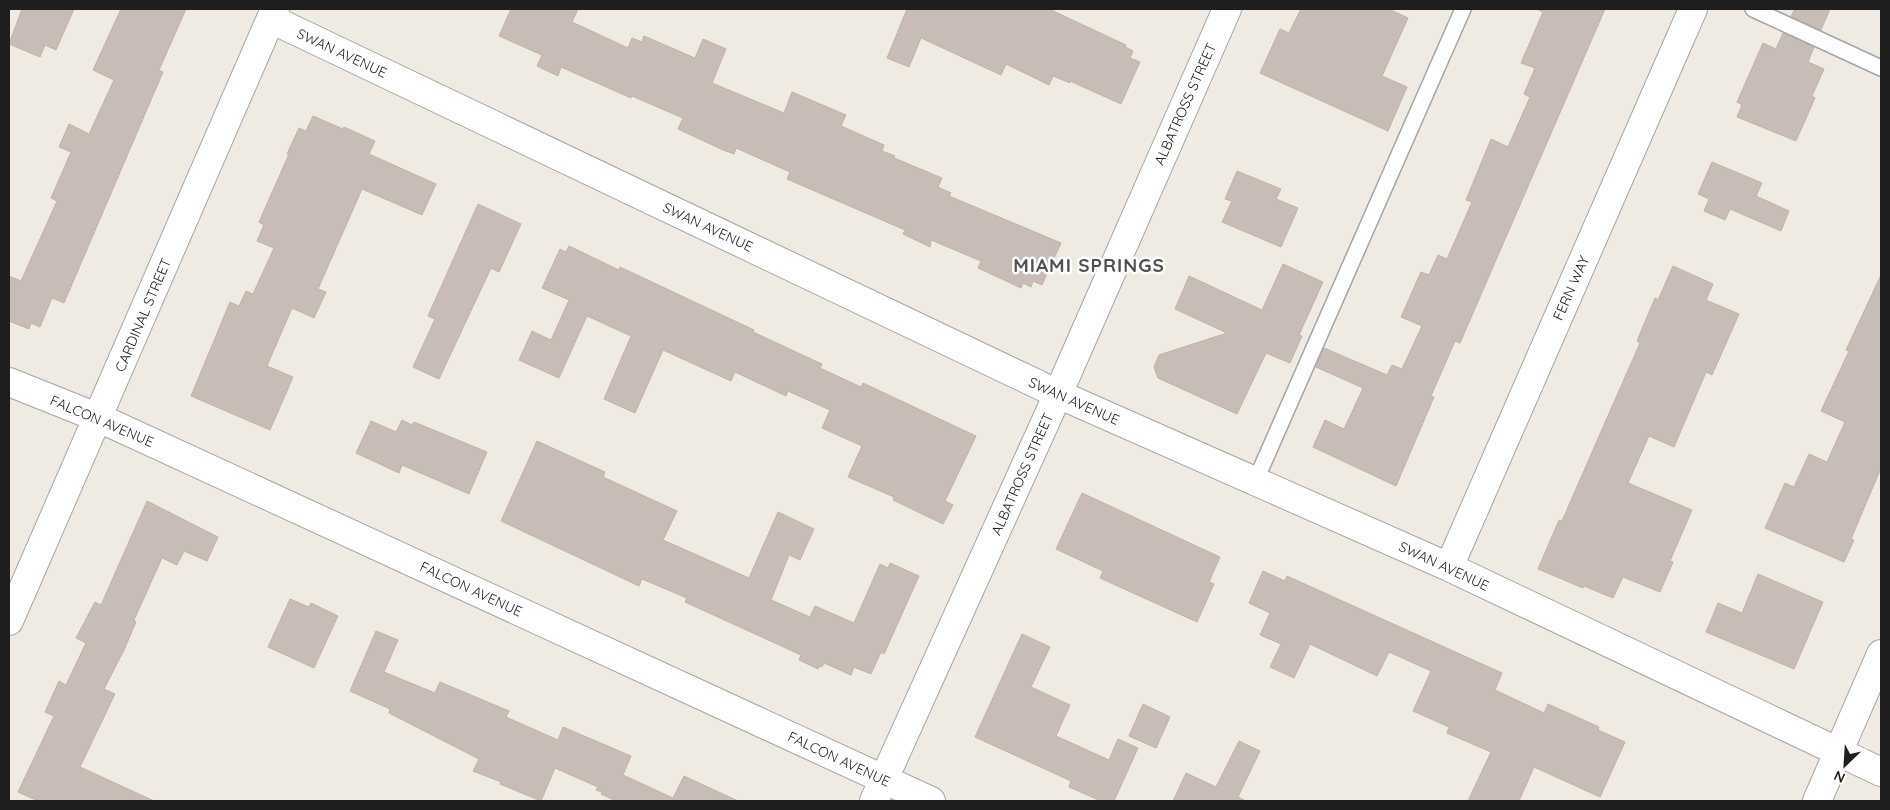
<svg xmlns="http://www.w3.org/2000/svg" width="1890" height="810" viewBox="0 0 1890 810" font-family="Quicksand,sans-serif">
  <rect width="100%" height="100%" fill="#efebe3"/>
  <path fill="#c7bdb6" stroke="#c2b1a5" d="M 22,9 L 74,9 L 56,50 L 45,45 L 40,57 L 9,44 Z
    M 121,9 L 186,9 L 159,70 L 163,72 L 64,303 L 52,298 L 40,327 L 31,323 L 29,329 L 9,321 L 9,276 L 21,281 L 57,201 L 51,198 L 71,152 L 59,147 L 69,124 L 89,134 L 114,80 L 93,70 Z
    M 511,9 L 578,9 L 572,22 L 628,48 L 632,38 L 642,42 L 644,36 L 695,58 L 703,39 L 726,49 L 712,83 L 784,113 L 792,92 L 846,115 L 841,126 L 884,145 L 882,151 L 895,156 L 894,158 L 942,178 L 938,187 L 951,193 L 949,196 L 1061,243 L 1042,285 L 1033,281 L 1031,287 L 1023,283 L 1021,288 L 978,268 L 981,261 L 931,240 L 930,247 L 903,234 L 905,230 L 787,179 L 790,172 L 736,148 L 734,154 L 721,149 L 678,129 L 683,118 L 632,96 L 631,98 L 561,67 L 558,76 L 537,66 L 542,55 L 499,36 Z
    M 907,9 L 1049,9 L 1126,45 L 1125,47 L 1133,51 L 1130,58 L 1140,62 L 1121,104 L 1070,81 L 1070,83 L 1053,76 L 1049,85 L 1006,64 L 1001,75 L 921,38 L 909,67 L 887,58 Z
    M 1301,9 L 1389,9 L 1408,18 L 1382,76 L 1407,87 L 1388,131 L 1260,73 L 1280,29 L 1289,33 Z
    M 1536,9 L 1605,9 L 1460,343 L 1455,341 L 1431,396 L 1434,397 L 1396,486 L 1313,447 L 1325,420 L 1344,429 L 1363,388 L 1316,367 L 1324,348 L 1387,375 L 1392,365 L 1402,369 L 1422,326 L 1401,317 L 1421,272 L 1429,275 L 1438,255 L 1447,259 L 1472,202 L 1466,200 L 1491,139 L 1508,147 L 1530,97 L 1524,94 L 1535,68 L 1521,63 L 1543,12 Z
    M 1795,9 L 1830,9 L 1821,30 L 1791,16 Z
    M 1783,33 L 1814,47 L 1808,62 L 1824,69 L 1812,96 L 1815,98 L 1796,141 L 1737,117 L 1742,105 L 1737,102 L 1763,43 L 1776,49 Z
    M 313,116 L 343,129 L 344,127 L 375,141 L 369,154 L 436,184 L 422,215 L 362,189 L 318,289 L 326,292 L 314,318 L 292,308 L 267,366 L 293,377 L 270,430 L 191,396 L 230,302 L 239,306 L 246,291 L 253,294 L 274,248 L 257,241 L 264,225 L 259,222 L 289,154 L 287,154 L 299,128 L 306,131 Z
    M 1712,162 L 1762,183 L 1756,196 L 1789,211 L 1781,231 L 1730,209 L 1725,220 L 1704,211 L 1709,199 L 1698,194 Z
    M 1237,171 L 1281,189 L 1276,199 L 1298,208 L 1281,247 L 1222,222 L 1232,201 L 1225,199 Z
    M 478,204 L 521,224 L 499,272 L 491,268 L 439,379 L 413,367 L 435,319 L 428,316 Z
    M 569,246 L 619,270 L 620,267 L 754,330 L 753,332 L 822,364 L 820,368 L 861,387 L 863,383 L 976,436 L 945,501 L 953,505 L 943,524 L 893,500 L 894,497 L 848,477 L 862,446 L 822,428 L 830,410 L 788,391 L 786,396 L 735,372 L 731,381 L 663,350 L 635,413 L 604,399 L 631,336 L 587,316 L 559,378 L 519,360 L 532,331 L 551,340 L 569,300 L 542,288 L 560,249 L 566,252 Z
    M 1283,264 L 1323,282 L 1299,335 L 1302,336 L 1290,363 L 1266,353 L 1237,414 L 1158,378 L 1154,367 L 1159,355 L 1227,333 L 1175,309 L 1189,276 L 1262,310 Z
    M 1673,266 L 1713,284 L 1706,300 L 1739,314 L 1712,375 L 1706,372 L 1674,447 L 1649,436 L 1628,483 L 1692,510 L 1670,561 L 1673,562 L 1660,592 L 1623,577 L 1613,598 L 1584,586 L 1583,588 L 1538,569 L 1559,520 L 1562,521 L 1607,418 L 1640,343 L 1637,341 L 1655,298 L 1658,300 Z
    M 1881,275 L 1881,468 L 1851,539 L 1854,540 L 1844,562 L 1765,528 L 1785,483 L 1794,487 L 1809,454 L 1827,462 L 1845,422 L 1821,411 L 1849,351 L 1846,350 Z
    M 402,420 L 412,425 L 414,422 L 487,452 L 469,494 L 402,465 L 399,473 L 356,453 L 371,421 L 396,432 Z
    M 537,441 L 605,472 L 603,477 L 677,511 L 663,540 L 749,578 L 778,512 L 814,529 L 800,560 L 789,555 L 771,600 L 810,617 L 815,606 L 854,623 L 880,564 L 888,568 L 890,563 L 919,576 L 884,654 L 881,652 L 871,674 L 854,667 L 851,675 L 824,663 L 822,667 L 820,666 L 818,669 L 799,660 L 801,655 L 685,602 L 687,598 L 642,579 L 639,586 L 501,521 Z
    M 1082,493 L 1220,557 L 1209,582 L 1214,584 L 1197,622 L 1100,578 L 1103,571 L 1056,549 Z
    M 147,501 L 218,537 L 207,561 L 184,551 L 177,565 L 162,558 L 134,620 L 136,622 L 124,650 L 104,689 L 115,694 L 80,767 L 154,801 L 38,801 L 18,792 L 54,716 L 45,712 L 59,681 L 66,685 L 86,643 L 76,638 L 95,602 L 101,605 Z
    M 1263,571 L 1285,581 L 1287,576 L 1502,673 L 1495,690 L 1544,713 L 1548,704 L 1599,727 L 1598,730 L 1625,742 L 1600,797 L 1534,767 L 1519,801 L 1468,801 L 1491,752 L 1447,733 L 1449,727 L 1413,711 L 1431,671 L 1389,652 L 1377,676 L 1310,644 L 1294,678 L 1270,667 L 1281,644 L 1260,635 L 1270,613 L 1249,603 Z
    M 1758,574 L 1823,602 L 1794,669 L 1706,632 L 1718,603 L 1742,613 Z
    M 290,599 L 309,607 L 311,603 L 338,616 L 314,668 L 268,647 Z
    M 376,631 L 398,640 L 384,672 L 435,693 L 440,682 L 509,711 L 506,717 L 558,740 L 563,727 L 631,756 L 623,775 L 673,798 L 684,776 L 738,801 L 616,801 L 601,794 L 602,792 L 596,790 L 598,787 L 555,768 L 541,801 L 500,784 L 501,782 L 473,771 L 479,759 L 389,713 L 390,709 L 350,691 Z
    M 1022,634 L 1050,647 L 1031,687 L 1070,705 L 1056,736 L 1109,760 L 1118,739 L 1138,748 L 1114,801 L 1101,801 L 1069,787 L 1071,781 L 975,737 Z
    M 1143,704 L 1170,717 L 1156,748 L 1129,736 Z
    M 1239,741 L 1260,751 L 1238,797 L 1246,801 L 1173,801 L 1186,773 L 1216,787 Z"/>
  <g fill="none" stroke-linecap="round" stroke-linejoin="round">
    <g stroke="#a5a5a5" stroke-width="18">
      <path id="service" d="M 1753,9 L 1881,68
        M 1255,482 L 1463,9"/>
    </g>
    <g stroke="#a5a5a5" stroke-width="30">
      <path id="minor" d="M 271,19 L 1058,394 L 1449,567 L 1881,772
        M 9,382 L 99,418 L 931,801
        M 1449,567 L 1693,9
        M 9,621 L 275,9
        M 874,801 L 1058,394 L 1227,9
        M 1817,801 L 1881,654"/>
    </g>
    <use href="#service" stroke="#fff" stroke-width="15"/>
    <use href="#minor" stroke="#fff" stroke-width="28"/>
  </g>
  <g text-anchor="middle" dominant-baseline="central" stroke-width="5" stroke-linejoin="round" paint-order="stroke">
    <g font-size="14" fill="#1e1e1e" stroke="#fff">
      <text transform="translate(342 53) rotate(25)">SWAN AVENUE</text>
      <text transform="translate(1185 104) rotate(-66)">ALBATROSS STREET</text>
      <text transform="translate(708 227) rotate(25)">SWAN AVENUE</text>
      <text transform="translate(1571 288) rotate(-66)">FERN WAY</text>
      <text transform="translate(143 315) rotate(-67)">CARDINAL STREET</text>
      <text transform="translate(1074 401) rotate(24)">SWAN AVENUE</text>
      <text transform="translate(102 421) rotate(23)">FALCON AVENUE</text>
      <text transform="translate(1022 474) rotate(-66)">ALBATROSS STREET</text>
      <text transform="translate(1444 566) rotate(25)">SWAN AVENUE</text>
      <text transform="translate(471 589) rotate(25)">FALCON AVENUE</text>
      <text transform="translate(839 759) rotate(25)">FALCON AVENUE</text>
    </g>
    <g font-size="19" font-weight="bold" letter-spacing="1" fill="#515151" stroke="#fff">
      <text x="1089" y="265">MIAMI SPRINGS</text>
    </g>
  </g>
  <rect width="1890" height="810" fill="none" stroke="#1e1e1e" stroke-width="20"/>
  <g transform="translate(1845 765) rotate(205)" stroke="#ffffff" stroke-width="4" paint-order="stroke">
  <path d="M0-4L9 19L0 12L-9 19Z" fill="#1e1e1e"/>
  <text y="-8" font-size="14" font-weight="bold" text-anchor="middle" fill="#1e1e1e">N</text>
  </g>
</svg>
